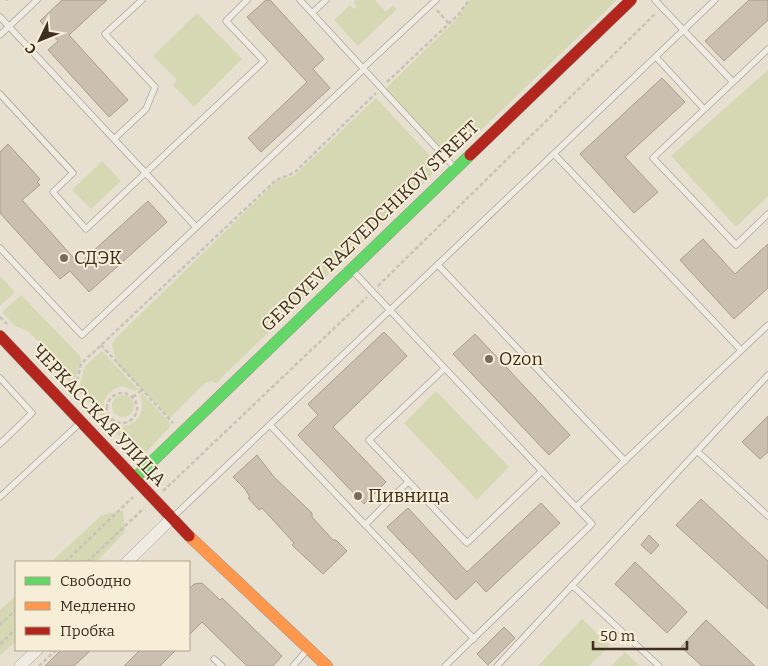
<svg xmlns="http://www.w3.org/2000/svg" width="768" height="666" viewBox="0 0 768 666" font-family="Bitter,serif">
  <rect width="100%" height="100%" fill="#e7e0d1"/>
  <path fill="#d6d7b3" d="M 355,0 L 375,0 L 386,12 L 393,5 L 397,9 L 358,46 L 334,20 L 350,5 L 354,9 L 357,7 L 353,2 Z
    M 470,0 L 617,0 L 461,149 L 450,153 L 441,148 L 386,88 L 456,20 Z
    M 197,13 L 242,59 L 194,107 L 173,85 L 177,80 L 153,56 Z
    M 768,70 L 768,196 L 736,227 L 671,156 Z
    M 376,98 L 431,157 L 434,167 L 431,176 L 216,383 L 211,381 L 205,383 L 170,418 L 116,363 L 112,344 L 115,339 L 277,181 L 294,176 Z
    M 102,161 L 121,181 L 91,209 L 72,190 Z
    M 0,276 L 15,292 L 0,306 Z
    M 21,295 L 80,356 L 81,361 L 73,385 L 46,359 L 44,348 L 28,331 L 15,326 L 2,312 Z
    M 102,351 L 138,389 L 136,391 L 122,386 C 107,390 97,405 108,419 L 106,421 L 78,391 L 85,366 Z
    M 436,391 L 509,467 L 477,500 L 404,423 Z
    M 142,393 L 169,422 L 170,427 L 145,453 L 140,455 L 135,452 L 109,425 L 111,422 C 131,434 149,414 140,395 Z
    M112 406a11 11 0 1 1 22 0a11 11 0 1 1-22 0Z
    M 123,511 L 125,532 L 96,562 L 51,562 L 102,515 Z
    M 16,595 L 16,641 L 0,656 L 0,610 Z
    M 582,619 L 610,645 L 589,666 L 538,666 Z
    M 625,652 L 640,666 L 611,666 Z"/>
  <path fill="#cbbfb2" stroke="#a89c90" d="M 62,0 L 107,0 L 69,35 L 128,100 L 109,117 L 48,50 L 58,41 L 40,21 Z
    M 266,0 L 270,0 L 324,59 L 313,69 L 330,88 L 261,152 L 248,138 L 307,82 L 247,17 Z
    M 749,0 L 768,0 L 768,20 L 724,61 L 705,41 Z
    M 662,78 L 685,102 L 625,157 L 658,192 L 634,213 L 580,154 Z
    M 8,144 L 40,179 L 37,182 L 40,185 L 22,200 L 79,264 L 148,201 L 167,222 L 89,292 L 70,271 L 60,279 L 0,213 L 0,152 Z
    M 703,239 L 735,274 L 768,244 L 768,288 L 734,319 L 680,260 Z
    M 384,332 L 407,356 L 333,427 L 386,482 L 364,504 L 298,435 L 318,415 L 308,404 Z
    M 475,334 L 570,435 L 549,455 L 453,354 Z
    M 768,416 L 768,452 L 760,459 L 742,442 Z
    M 257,455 L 274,477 L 312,513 L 312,517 L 333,540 L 336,540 L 347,551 L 323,574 L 292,545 L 294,543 L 262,508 L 259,510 L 248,498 L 250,497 L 245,489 L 233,477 Z
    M 701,499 L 768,561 L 768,609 L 676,525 Z
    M 541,503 L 560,523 L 486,592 L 476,581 L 456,600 L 387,527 L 408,508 L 467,572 Z
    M 649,535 L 659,545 L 651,554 L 641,545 Z
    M 635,562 L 687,612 L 667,633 L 615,584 Z
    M 202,583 L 220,600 L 222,598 L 282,656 L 273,666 L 247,666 L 202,622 L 189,635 L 189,589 L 194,584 Z
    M 706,620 L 755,666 L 702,666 L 681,647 Z
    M 504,627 L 515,638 L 488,665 L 477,654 Z
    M 61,650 L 91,650 L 74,666 L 45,666 Z
    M 140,650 L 176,650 L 160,666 L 124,666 Z"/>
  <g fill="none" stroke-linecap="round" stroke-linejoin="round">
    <g stroke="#ada599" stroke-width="7">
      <path id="lane" d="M 300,0 L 455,168
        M 655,0 L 733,82
        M 312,13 L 326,0
        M 0,17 L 196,227
        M 0,35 L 37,0
        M 768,49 L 653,158 L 736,245 L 768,214
        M 656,57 L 704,109
        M 363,68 L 436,0
        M 0,94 L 73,173 L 53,192 L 86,229 L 264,61 L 226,21 L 247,0
        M 114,139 L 146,109 L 155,87 L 105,34 L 142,0
        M 554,154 L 741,350
        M 0,248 L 82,335 L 364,69
        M 438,265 L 625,461
        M 351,269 L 592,524 L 445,666
        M 444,369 L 369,440 L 467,543 L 542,471
        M 0,378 L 32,413 L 0,444
        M 270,425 L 474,639
        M 697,451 L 768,516
        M 0,497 L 80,423
        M 576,507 L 768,325
        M 172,518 L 715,0
        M 365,525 L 408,482
        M 572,585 L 659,666
        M 214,659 L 222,666
        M 293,666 L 308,649
        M 497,666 L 768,375"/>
    </g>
    <g stroke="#ada599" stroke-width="12">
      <path id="street" d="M 127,562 L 171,519
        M 20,666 L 37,650"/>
    </g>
    <g stroke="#9c958a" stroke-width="12">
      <path id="fast" d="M 135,478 L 470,155"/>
    </g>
    <g stroke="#9c958a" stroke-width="12">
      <path id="slow" d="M 189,536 L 327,666"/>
    </g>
    <g stroke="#9c958a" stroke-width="12">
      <path id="jam" d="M 470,155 L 631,0
        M 0,336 L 189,536"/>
    </g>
    <path stroke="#c8c2b9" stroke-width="2.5" stroke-dasharray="4 2.5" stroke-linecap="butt" d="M 7,1 L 7,0
      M 437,10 L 449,24
      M 387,82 L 458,15 L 469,0
      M 378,286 L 656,13
      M 0,317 L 7,324
      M 101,345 L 173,423
      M107 408a15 15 0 1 1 30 0a15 15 0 1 1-30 0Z
      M 74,393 L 81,364 L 276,180 L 294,173 L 376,93
      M 133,397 L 142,390
      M 105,425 L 112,419
      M 163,491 L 367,297
      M 65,562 L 133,497
      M 87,562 L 144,508
      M 0,625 L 16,609
      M 0,644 L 16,629
      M 39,666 L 56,650"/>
    <use href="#lane" stroke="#efebe3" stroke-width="5.5"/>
    <use href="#street" stroke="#efebe3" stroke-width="11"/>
    <use href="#fast" stroke="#63d668" stroke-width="11"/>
    <use href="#slow" stroke="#ff974d" stroke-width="11"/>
    <use href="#jam" stroke="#b3261e" stroke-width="11"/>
  </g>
  <g fill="#786c5e" stroke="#f7eed8" stroke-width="2">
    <circle cx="64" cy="258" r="5"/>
    <circle cx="489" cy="359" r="5"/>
    <circle cx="358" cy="496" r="5"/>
  </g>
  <g text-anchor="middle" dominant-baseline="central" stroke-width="4" stroke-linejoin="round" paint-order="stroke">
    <g font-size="18" fill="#3d2e20" stroke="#f7eed8">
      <text transform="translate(370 226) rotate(-44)">GEROYEV RAZVEDCHIKOV STREET</text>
      <text transform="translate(99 415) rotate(47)">ЧЕРКАССКАЯ УЛИЦА</text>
    </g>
    <g font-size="18" fill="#3d2e20" stroke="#f7eed8" text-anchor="start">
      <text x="74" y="258">СДЭК</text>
      <text x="499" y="359">Ozon</text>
      <text x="368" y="496">Пивница</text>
    </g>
  </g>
  <rect x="15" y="561" width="175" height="90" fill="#f7eed8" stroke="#ada18e"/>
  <rect x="25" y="577" width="25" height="8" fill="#63d668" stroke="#ada18e"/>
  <text x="60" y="586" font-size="15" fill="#3d2e20">Свободно</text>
  <rect x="25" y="602" width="25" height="8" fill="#ff974d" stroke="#ada18e"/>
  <text x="60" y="611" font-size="15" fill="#3d2e20">Медленно</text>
  <rect x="25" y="627" width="25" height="8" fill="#b3261e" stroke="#ada18e"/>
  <text x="60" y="636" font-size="15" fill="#3d2e20">Пробка</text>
  <g transform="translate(40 40) rotate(227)" stroke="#f7eed8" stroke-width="4" paint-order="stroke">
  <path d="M0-4L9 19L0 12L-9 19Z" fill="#3d2e20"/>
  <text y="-8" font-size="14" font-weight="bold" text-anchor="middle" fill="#3d2e20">С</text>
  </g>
  <path d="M593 641v8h94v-8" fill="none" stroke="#3d2e20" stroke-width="2.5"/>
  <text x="600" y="641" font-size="15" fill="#3d2e20" stroke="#f7eed8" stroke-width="4" paint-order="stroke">50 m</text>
</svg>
